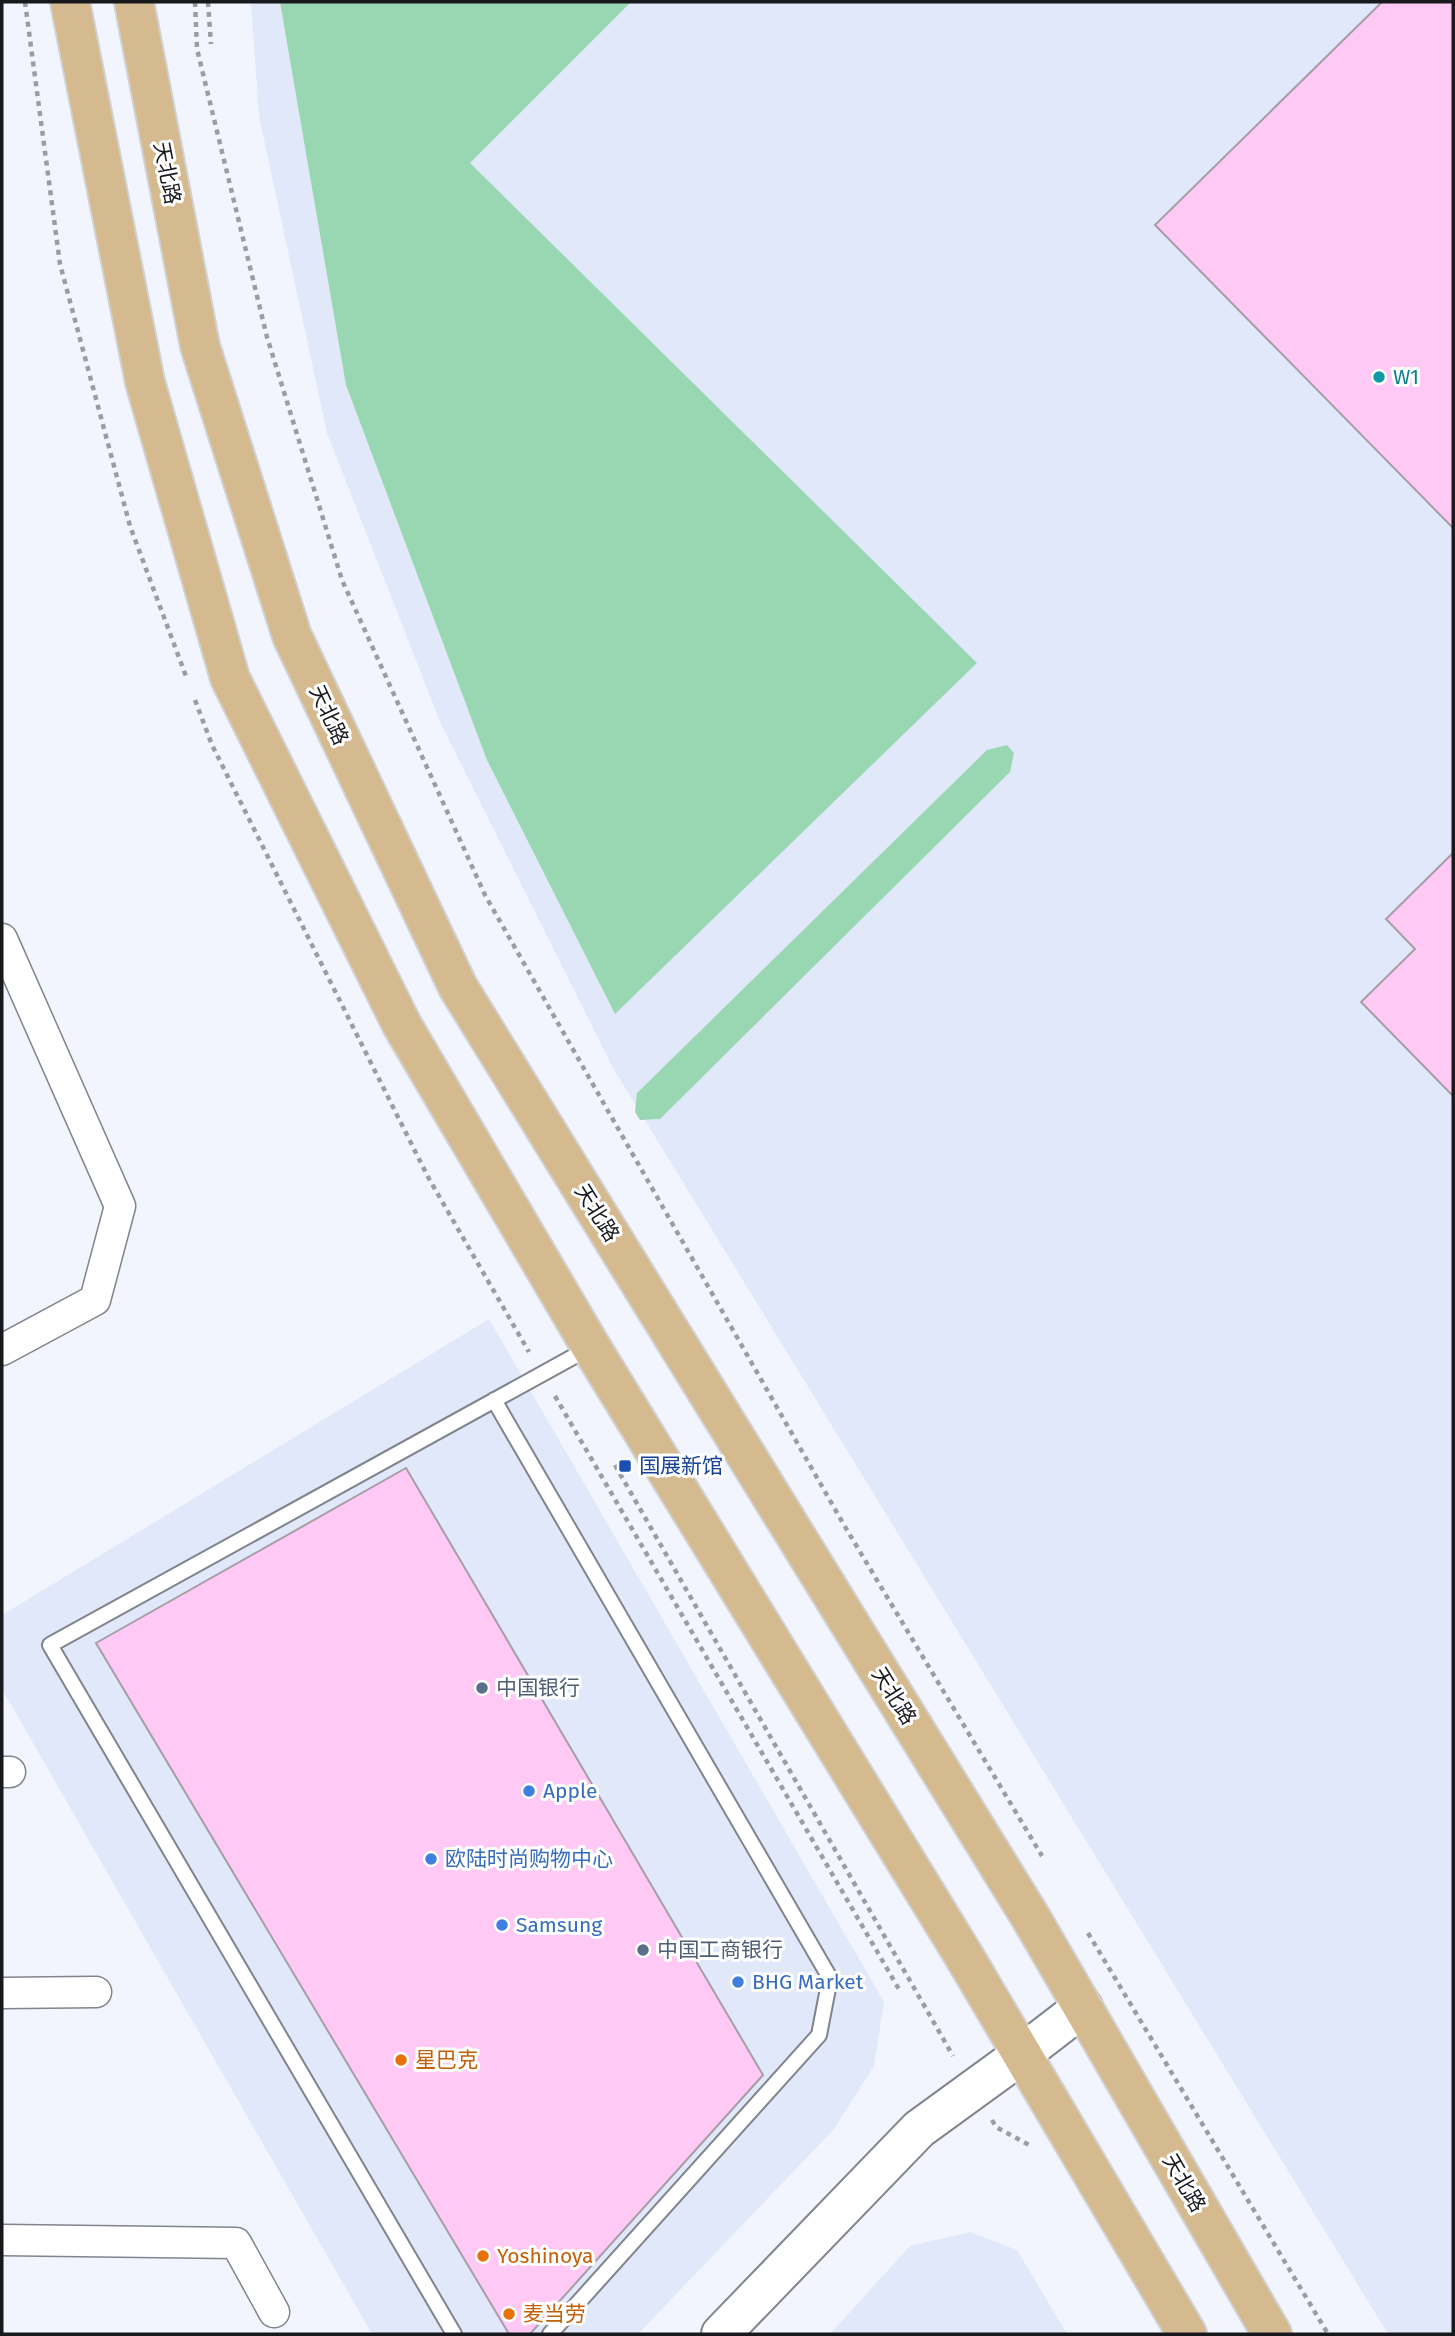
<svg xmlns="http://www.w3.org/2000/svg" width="1455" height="2336" viewBox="0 0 1455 2336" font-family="'Fira Sans','Noto Sans SC',sans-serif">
  <rect width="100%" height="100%" fill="#f2f5fd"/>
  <path fill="#e1e8f9" d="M 251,2 L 1453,2 L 1453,2334 L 1388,2334 L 613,1068 L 441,724 L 327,433 L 259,116 Z
    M 489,1319 L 884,2002 L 874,2066 L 834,2129 L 638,2334 L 372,2334 L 2,1689 L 2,1615 Z
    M 970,2232 L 1017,2250 L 1067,2334 L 830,2334 L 910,2246 Z"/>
  <path fill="#99d7b3" d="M 280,2 L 631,2 L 470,163 L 977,663 L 615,1014 L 487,760 L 346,385 Z
    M 1007,745 L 1014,753 L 1010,772 L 660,1119 L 640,1120 L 635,1112 L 637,1093 L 987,750 Z"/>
  <path fill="#ffc9f5" stroke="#a79ea5" stroke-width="2" d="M 1382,2 L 1453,2 L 1453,528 L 1155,225 Z
    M 1453,853 L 1453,1096 L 1361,1002 L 1415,949 L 1386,919 Z
    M 406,1468 L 763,2075 L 530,2334 L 509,2334 L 96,1643 Z"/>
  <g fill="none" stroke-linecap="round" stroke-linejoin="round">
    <g stroke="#80848d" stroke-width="18">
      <path id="lane" d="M 494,1400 L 830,1978 L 819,2035 L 550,2334
        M 454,2334 L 50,1645 L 591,1347"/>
    </g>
    <g stroke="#80848d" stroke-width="33">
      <path id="street" d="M 2,939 L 120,1206 L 95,1300 L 2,1350
        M 2,1772 L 10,1772
        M 2,1993 L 96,1992
        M 2,2240 L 236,2243 L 274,2312"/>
    </g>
    <g stroke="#80848d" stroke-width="42">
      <path id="secondary" d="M 721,2334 L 919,2129 L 1022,2054 L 1083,2007"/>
    </g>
    <g stroke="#d1d1d2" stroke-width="42">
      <path id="primary" d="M 70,2 L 145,382 L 230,678 L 402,1025 L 591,1347 L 964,1956 L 1187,2334
        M 134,2 L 200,346 L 292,636 L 458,987 L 1031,1918 L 1272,2334"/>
    </g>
    <path stroke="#9b9da4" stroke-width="4.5" stroke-dasharray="5 5" stroke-linecap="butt" d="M 25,2 L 60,264 L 130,526 L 187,679
      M 195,2 L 197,49 L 267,337 L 342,580 L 485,895 L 844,1525 L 1042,1856
      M 208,2 L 211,44
      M 195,700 L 212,745 L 428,1177 L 529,1352
      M 555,1396 L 900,1991
      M 615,1465 L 953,2056
      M 1088,1933 L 1328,2334
      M 992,2120 L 996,2127 L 1031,2146"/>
    <use href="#lane" stroke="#fff" stroke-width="14"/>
    <use href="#street" stroke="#fff" stroke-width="30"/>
    <use href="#secondary" stroke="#fff" stroke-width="38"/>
    <use href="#primary" stroke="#d4ba8e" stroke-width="38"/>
  </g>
  <circle fill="#0f9aa8" stroke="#fff" stroke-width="2.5" cx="1379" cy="377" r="7"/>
  <rect fill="#1a4fb4" stroke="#fff" stroke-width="2.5" x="618" y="1459" width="14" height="14" rx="3.5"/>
  <g fill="#5c6f8a" stroke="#fff" stroke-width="2.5">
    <circle cx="482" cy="1688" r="7"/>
    <circle cx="643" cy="1950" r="7"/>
  </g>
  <g fill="#3f7fe0" stroke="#fff" stroke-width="2.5">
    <circle cx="529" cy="1791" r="7"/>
    <circle cx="431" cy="1859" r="7"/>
    <circle cx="502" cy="1925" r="7"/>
    <circle cx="738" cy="1982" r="7"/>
  </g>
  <g fill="#e8710a" stroke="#fff" stroke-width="2.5">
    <circle cx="401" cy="2060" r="7"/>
    <circle cx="483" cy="2256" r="7"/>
    <circle cx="509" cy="2314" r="7"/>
  </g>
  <g text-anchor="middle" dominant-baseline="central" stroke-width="6" stroke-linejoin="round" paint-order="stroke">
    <g font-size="21" fill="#18191d" stroke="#fff">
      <text transform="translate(167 173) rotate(79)">天北路</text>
      <text transform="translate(329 715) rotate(65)">天北路</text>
      <text transform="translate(597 1213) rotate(58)">天北路</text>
      <text transform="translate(894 1696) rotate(58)">天北路</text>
      <text transform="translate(1184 2183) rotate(60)">天北路</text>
    </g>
    <g font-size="21" fill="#0d838f" stroke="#fff" text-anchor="start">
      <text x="1393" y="377">W1</text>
    </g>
    <g font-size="21" fill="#164399" stroke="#fff" text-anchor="start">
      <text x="639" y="1466">国展新馆</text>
    </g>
    <g font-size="21" fill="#4e5e75" stroke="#fff" text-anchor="start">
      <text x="496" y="1688">中国银行</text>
      <text x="657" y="1950">中国工商银行</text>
    </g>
    <g font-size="21" fill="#366cbe" stroke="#fff" text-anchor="start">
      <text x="543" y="1791">Apple</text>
      <text x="445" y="1859">欧陆时尚购物中心</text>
      <text x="516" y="1925">Samsung</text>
      <text x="752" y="1982">BHG Market</text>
    </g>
    <g font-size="21" fill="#c56008" stroke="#fff" text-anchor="start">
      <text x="415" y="2060">星巴克</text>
      <text x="497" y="2256">Yoshinoya</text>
      <text x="523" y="2314">麦当劳</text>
    </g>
  </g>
  <rect width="1455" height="2336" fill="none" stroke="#18191d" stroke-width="7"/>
</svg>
